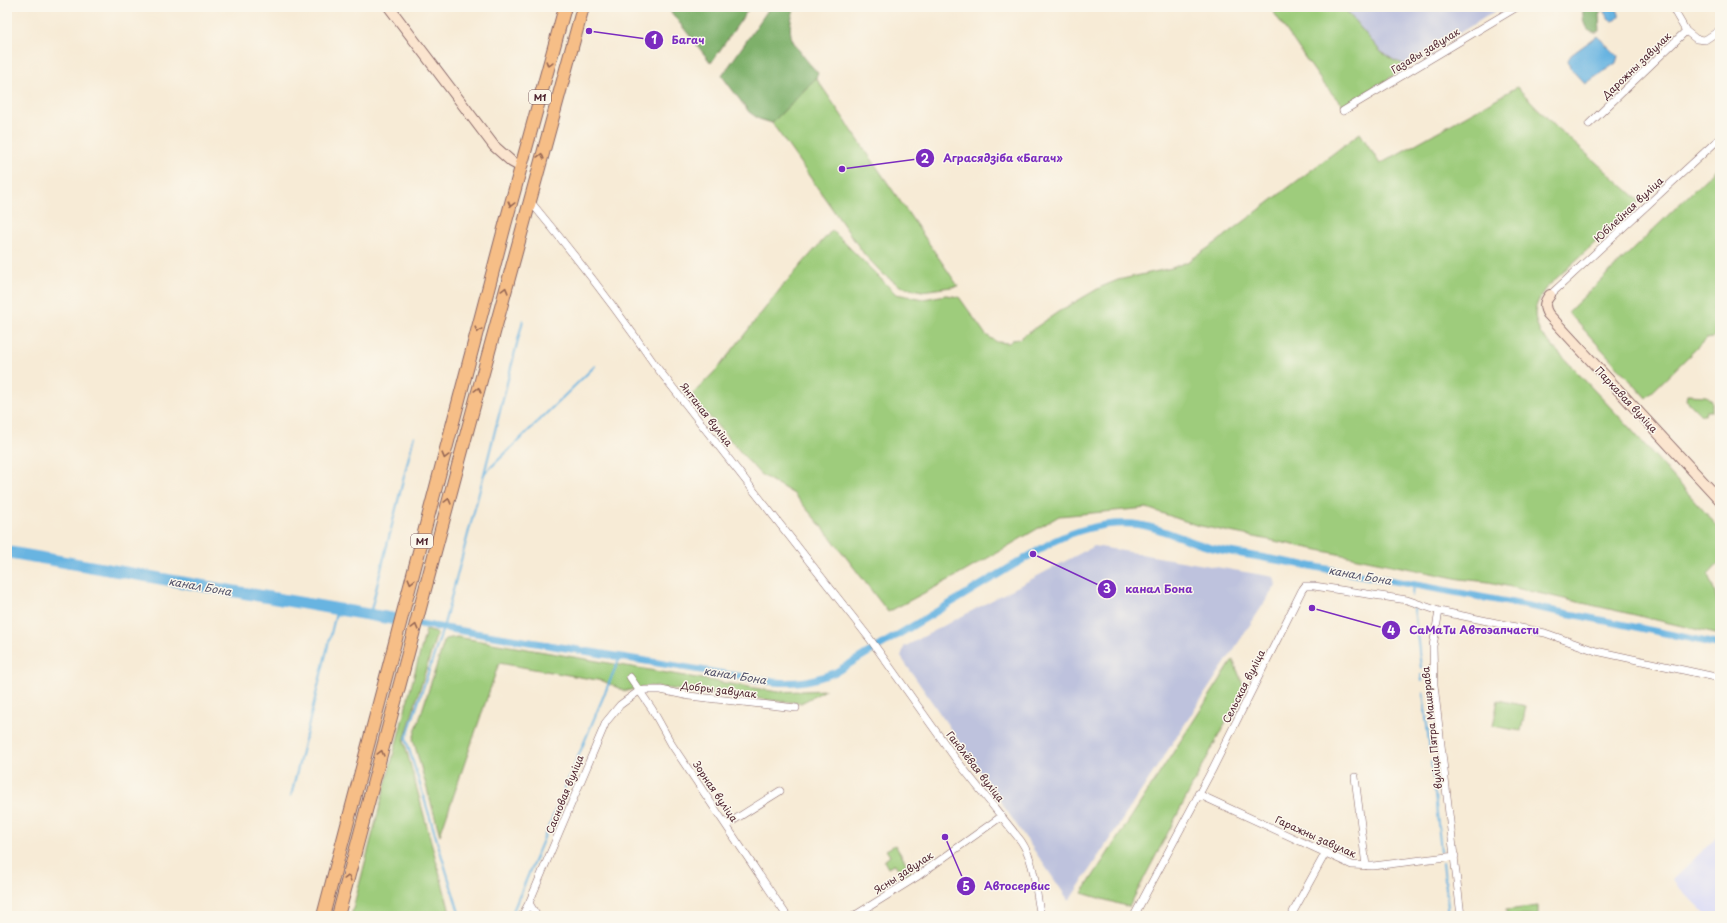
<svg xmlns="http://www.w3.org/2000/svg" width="1727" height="923" viewBox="0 0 1727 923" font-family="'Playpen Sans',sans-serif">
  <rect width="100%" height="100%" fill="#fbf7ec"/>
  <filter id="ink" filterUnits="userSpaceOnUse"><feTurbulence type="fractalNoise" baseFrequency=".025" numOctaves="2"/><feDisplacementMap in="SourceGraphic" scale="8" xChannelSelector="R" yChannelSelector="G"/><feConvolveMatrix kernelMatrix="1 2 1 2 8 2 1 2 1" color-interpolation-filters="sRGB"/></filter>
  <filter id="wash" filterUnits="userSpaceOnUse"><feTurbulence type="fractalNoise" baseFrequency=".012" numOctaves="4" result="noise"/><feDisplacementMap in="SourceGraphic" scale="16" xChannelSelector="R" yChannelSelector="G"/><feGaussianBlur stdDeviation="0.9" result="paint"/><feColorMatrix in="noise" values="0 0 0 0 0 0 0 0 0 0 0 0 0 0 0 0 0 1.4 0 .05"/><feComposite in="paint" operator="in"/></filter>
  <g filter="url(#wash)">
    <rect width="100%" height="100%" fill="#f7ebd6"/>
    <path fill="#d6d7f8" d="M 1720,834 L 1720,916 L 1707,916 L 1672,880 Z"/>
    <path fill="#bec2dd" d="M 1343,7 L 1502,7 L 1407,65 L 1395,61 L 1381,52 Z
      M 1094,546 L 1274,577 L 1276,585 L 1069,901 L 901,657 L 904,647 Z"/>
    <path fill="#9ecc7b" stroke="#747653" d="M 1270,7 L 1343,7 L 1381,52 L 1395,61 L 1407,65 L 1390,78 L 1343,106 L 1322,82 Z
      M 816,78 L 958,286 L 922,291 L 900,286 L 883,274 L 864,254 L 772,123 Z
      M 1517,87 L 1557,128 L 1640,201 L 1545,289 C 1534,307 1532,312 1540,333 L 1628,426 L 1720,529 L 1720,562 L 1708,575 C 1718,598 1720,610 1720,635 L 1631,614 L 1489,582 L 1460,579 L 1196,525 L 1147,508 L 1059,516 L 964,572 L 888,612 L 832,539 L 794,494 L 760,474 L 691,396 L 719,367 L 781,288 L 832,230 L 896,294 L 923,299 L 946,295 L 959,297 L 986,335 L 997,342 L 1009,343 L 1012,340 L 1019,339 L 1058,312 L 1101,287 L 1118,280 L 1172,268 L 1189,261 L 1217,242 L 1360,133 L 1380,164 Z
      M 1720,165 L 1720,333 L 1712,338 L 1706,339 L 1646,398 L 1568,312 Z
      M 1687,395 L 1706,396 L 1712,401 L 1712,411 L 1706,411 L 1705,415 L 1701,415 L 1686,400 Z
      M 426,630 L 437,633 L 404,741 L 451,916 L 351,916 Z
      M 457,637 L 778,692 L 826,690 L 801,703 L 711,694 L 650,686 L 625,691 L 603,681 L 499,663 L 440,835 L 413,739 L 445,639 Z
      M 1233,660 L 1244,687 L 1129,907 L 1082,893 Z
      M 1498,700 L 1526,706 L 1521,731 L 1493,726 Z
      M 895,845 L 911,871 L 903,877 L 895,864 L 888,868 L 884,861 L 890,856 L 886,850 Z
      M 1538,906 L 1538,916 L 1507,916 L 1506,910 Z"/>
    <path fill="#7eb06b" stroke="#64684b" d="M 667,7 L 750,7 L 711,63 Z
      M 770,7 L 795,7 C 792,16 789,25 791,35 C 792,44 812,67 818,73 L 816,78 L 772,123 L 759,119 L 749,112 L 722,76 Z
      M 1583,7 L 1604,7 L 1599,15 L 1600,31 C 1584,37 1582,19 1583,7 Z"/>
    <path fill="#68b4e1" stroke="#596a86" d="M 1606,7 L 1616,7 L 1619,14 L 1619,17 L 1613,21 L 1609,20 L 1604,12 Z
      M 1597,36 L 1618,56 L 1616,63 L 1585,84 L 1570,68 L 1568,60 L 1571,55 Z"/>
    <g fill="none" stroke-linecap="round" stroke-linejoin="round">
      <path stroke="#68b4e1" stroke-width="2" d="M 484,474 L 523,320
        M 1412,596 L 1413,584
        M 1414,608 L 1421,668
        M 370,614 L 414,436
        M 1421,675 L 1422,681
        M 1423,692 L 1430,751
        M 1431,762 L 1433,778
        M 1434,786 L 1441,852
        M 291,796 L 337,609
        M 1443,863 L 1449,916
        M 460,916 L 406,739 L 443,628 L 484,474 L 595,366
        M 511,916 L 620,657"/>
      <path stroke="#68b4e1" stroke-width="7" d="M 420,624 L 774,682 C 798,684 813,681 836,672 L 1054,541 C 1079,529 1104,522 1133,524 C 1157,526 1181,539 1205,546 C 1224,552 1245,554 1265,558 C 1417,585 1569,612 1720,645"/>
      <path stroke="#68b4e1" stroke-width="12" d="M 7,552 L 394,619"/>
    </g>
  </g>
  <g filter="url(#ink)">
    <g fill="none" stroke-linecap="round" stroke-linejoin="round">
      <g stroke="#876667" stroke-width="8">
        <path id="street" d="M 1672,7 L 1686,31
          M 1343,111 L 1517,7
          M 1589,124 L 1686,31 L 1696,39 L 1705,40 L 1720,30
          M 530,201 C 574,254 616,308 655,365 L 870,639 L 955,758 L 1021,841 C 1036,863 1035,891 1041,916
          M 1550,295 L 1720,138
          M 1439,611 L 1433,646 L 1434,685 L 1461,916
          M 630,677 L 652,709 L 672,745 L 787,916
          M 1355,777 L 1366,866
          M 1198,794 L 1352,865 L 1373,866 L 1455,856
          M 726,825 L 780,791
          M 529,903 L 537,916
          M 1293,912 L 1326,852
          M 522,916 L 529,903 L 606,722 L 620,705 L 639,691 L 645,690 L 661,690 L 689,696 L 796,708
          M 854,916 L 918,876 L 1002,816
          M 1134,916 L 1213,768 L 1302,590 L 1305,586 L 1314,586 L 1407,600 L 1439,611 L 1545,633 L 1596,651 L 1720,678"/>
      </g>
      <g stroke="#876667" stroke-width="12">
        <path id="secondary" d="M 389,7 L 494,146 L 512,162 L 521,167
          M 1550,295 C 1545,301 1543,306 1548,314 L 1720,500"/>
      </g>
      <g stroke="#876667" stroke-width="14">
        <path id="highway" d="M 323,916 L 505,225 L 565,7
          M 338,916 L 468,428 L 583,7"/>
      </g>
      <use href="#street" stroke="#fff" stroke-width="7"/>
      <use href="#secondary" stroke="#fbe5cf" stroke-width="10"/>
      <use href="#highway" stroke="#f6be87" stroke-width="12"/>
    </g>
    <defs><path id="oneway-chevron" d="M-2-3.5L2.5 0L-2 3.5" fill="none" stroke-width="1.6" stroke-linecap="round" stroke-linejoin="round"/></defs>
    <g stroke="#976754">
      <use href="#oneway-chevron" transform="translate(549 64) rotate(106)"/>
      <use href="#oneway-chevron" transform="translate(541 156) rotate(-75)"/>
      <use href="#oneway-chevron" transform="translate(511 204) rotate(105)"/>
      <use href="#oneway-chevron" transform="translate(505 290) rotate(-75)"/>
      <use href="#oneway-chevron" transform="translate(478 330) rotate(105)"/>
      <use href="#oneway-chevron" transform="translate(478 390) rotate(-75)"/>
      <use href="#oneway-chevron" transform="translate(445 456) rotate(105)"/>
      <use href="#oneway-chevron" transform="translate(448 501) rotate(-75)"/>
      <use href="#oneway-chevron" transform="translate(411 581) rotate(105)"/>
      <use href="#oneway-chevron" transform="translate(415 627) rotate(-75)"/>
      <use href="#oneway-chevron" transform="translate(381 753) rotate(-75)"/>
      <use href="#oneway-chevron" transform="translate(348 878) rotate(-75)"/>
    </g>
  </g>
  <g text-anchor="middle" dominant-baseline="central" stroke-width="3" stroke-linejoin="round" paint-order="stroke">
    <g fill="#fbf7ec" stroke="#7f6065" stroke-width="1">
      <rect x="529" y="90" width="22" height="14" rx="3"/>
      <rect x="411" y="534" width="22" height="14" rx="3"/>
    </g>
    <g font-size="9" font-weight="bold" fill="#4a1f2b">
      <text x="540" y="97">М1</text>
      <text x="422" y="541">М1</text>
    </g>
    <g font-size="10" fill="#4a1f2b" stroke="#fbf7ec">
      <text transform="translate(1425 50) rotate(-31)">Газавы завулак</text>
      <text transform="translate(1636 65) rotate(-44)">Дарожны завулак</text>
      <text transform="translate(1628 209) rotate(-43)">Юбілейная вуліца</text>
      <text transform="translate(1627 399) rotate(47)">Паркавая вуліца</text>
      <text transform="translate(707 414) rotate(52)">Янтаная вуліца</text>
      <text transform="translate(1243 686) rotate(-63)">Сельская вуліца</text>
      <text transform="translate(719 689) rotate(7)">Добры завулак</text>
      <text transform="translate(1431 728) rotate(-96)">вуліца Пятра Машэрава</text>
      <text transform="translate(976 766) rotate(52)">Гандлёвая вуліца</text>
      <text transform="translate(716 791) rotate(56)">Зорная вуліца</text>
      <text transform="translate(564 794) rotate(-68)">Сасновая вуліца</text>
      <text transform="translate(1316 836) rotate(24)">Гаражны завулак</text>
      <text transform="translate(903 872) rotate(-33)">Ясны завулак</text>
    </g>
    <g font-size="11" font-style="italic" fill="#54536b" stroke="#fbf7ec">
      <text transform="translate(1360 575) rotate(10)">канал Бона</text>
      <text transform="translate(200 586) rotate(10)">канал Бона</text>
      <text transform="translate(735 675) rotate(9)">канал Бона</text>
    </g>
  </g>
  <path fill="none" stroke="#7b2cbf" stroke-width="1.5" d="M589 31L654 40M842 169L925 158M1033 554L1107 589M1312 608L1391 630M945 837L966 886"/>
  <g fill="#7b2cbf" stroke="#fbf7ec" stroke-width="1.5">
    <circle cx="589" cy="31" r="4"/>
    <circle cx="842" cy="169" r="4"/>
    <circle cx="1033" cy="554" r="4"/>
    <circle cx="1312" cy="608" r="4"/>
    <circle cx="945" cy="837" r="4"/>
    <circle cx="654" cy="40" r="10"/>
    <circle cx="925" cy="158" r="10"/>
    <circle cx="1107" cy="589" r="10"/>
    <circle cx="1391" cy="630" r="10"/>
    <circle cx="966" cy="886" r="10"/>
  </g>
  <g font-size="12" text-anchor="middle" font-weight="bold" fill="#fff">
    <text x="654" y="44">1</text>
    <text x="925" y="163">2</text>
    <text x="1107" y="593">3</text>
    <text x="1391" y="635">4</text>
    <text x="966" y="891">5</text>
  </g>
  <g font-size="11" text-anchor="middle" font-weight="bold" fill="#7b2cbf" stroke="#fbf7ec" stroke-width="3" stroke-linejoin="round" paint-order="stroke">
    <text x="688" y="44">Багач</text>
    <text x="1003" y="162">Аграсядзіба «Багач»</text>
    <text x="1159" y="593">канал Бона</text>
    <text x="1474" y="634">СаМаТи Автоэапчасти</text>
    <text x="1017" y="890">Автосервис</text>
  </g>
  <rect width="1727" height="923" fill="none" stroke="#fbf7ec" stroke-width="24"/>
</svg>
